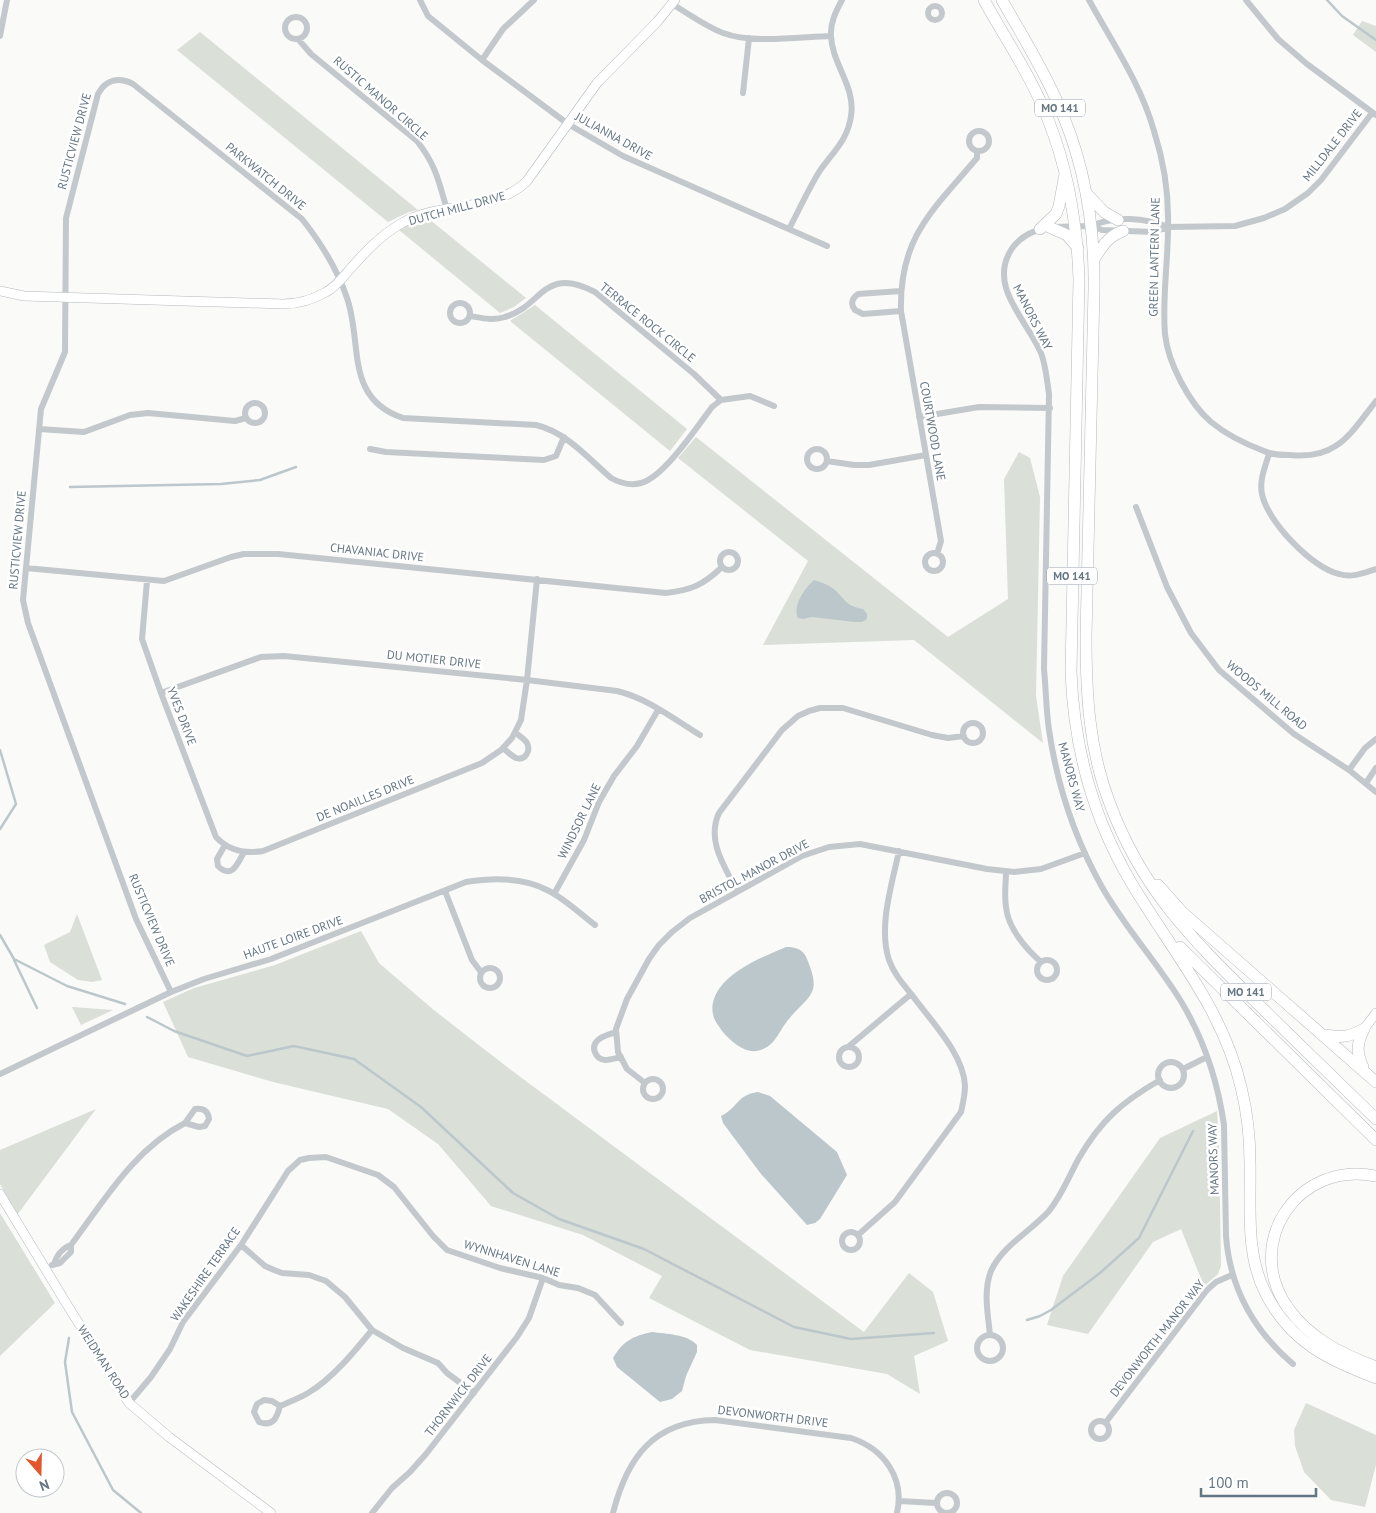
<svg xmlns="http://www.w3.org/2000/svg" width="1376" height="1513" viewBox="0 0 1376 1513" font-family="'PT Sans',sans-serif">
  <rect width="100%" height="100%" fill="#fafaf8"/>
  <path fill="#dadfd7" d="M 1362,21 L 1376,26 L 1376,52 L 1353,35 Z
    M 200,32 L 418,210 L 409,212 L 388,222 L 177,50 Z
    M 429,219 L 526,298 L 514,307 L 500,313 L 399,230 L 410,224 Z
    M 535,305 L 687,429 L 670,451 L 510,321 Z
    M 696,437 L 948,637 L 1008,599 L 1004,479 L 1019,452 L 1030,458 L 1040,497 L 1036,696 L 1043,743 L 914,640 L 763,645 L 808,561 L 678,458 Z
    M 77,914 L 102,980 L 92,982 L 78,980 L 50,962 L 44,945 L 70,932 Z
    M 361,931 L 379,963 L 435,1011 L 511,1070 L 864,1332 L 909,1273 L 933,1292 L 948,1341 L 914,1356 L 920,1394 L 887,1374 L 750,1350 L 649,1298 L 662,1276 L 583,1235 L 491,1206 L 438,1144 L 388,1109 L 273,1082 L 188,1057 L 163,1002 L 194,988 L 275,965 Z
    M 72,1007 L 113,1010 L 81,1025 Z
    M 96,1109 L 17,1215 L 0,1184 L 0,1150 Z
    M 1217,1111 L 1219,1140 L 1221,1266 L 1218,1274 L 1204,1286 L 1181,1229 L 1153,1242 L 1088,1334 L 1047,1325 L 1063,1276 L 1160,1138 Z
    M 0,1213 L 55,1303 L 0,1356 Z
    M 1306,1403 L 1376,1435 L 1376,1465 L 1365,1507 L 1331,1500 L 1304,1472 L 1295,1446 L 1294,1430 Z"/>
  <path fill="#bbc7cb" d="M 814,580 C 823,583 830,585 836,591 C 847,602 847,606 863,609 L 867,614 L 867,619 L 862,622 L 855,622 L 812,617 L 803,619 L 798,618 C 792,606 805,588 814,580 Z
    M 786,947 C 796,947 803,949 807,959 C 822,995 810,994 788,1020 C 782,1027 779,1035 773,1042 C 754,1061 736,1047 722,1031 C 719,1026 714,1021 713,1014 C 711,1006 714,996 719,989 C 734,968 763,957 786,947 Z
    M 758,1092 L 770,1096 L 837,1152 L 847,1175 L 820,1219 L 815,1223 L 807,1225 L 761,1174 L 723,1123 L 721,1116 C 738,1108 736,1095 758,1092 Z
    M 652,1332 C 666,1334 687,1334 697,1345 L 697,1352 L 686,1376 L 682,1391 L 672,1399 L 660,1402 L 617,1367 L 613,1358 C 623,1341 633,1336 652,1332 Z"/>
  <g fill="none" stroke-linecap="round" stroke-linejoin="round">
    <path stroke="#bbc7cb" stroke-width="2.5" d="M 1327,0 L 1342,16 L 1376,40
      M 70,487 L 221,484 L 260,480 L 296,467
      M 0,750 L 16,804 L 0,829
      M 0,935 L 14,959 L 67,986 L 125,1004
      M 14,960 L 37,1008
      M 147,1017 L 174,1031 L 247,1056 L 294,1046 L 354,1059 L 421,1107 L 513,1193 L 559,1219 L 644,1249 L 794,1327 L 851,1339 L 934,1333
      M 1027,1320 L 1040,1316 L 1051,1310 L 1100,1273 L 1139,1238 L 1193,1131
      M 69,1338 L 65,1362 L 72,1412 L 113,1490 L 141,1513"/>
    <g stroke="#b3babf" stroke-width="10">
      <path id="secondary" d="M 0,291 L 24,296 L 283,304 C 298,304 312,300 326,292 C 336,287 343,277 351,268 C 366,251 381,235 402,223 C 439,201 495,213 527,181 L 597,83 L 657,22 L 675,0
        M 1364,1029 L 1376,1013
        M 0,1194 L 66,1303 L 129,1403 L 169,1437 L 271,1513"/>
    </g>
    <g stroke="#b4b9bd" stroke-width="12">
      <path id="highway" d="M 984,0 C 1006,40 1033,79 1049,122 C 1069,173 1077,224 1079,279 L 1071,672 C 1074,748 1093,819 1132,884 C 1172,951 1223,1009 1241,1087 C 1247,1111 1250,1137 1250,1163 C 1251,1207 1245,1254 1266,1294 C 1291,1343 1328,1359 1376,1378
        M 1002,0 C 1020,32 1040,64 1055,97 C 1084,158 1095,223 1094,290 L 1086,636 C 1086,694 1089,750 1110,804 C 1143,893 1196,943 1262,1008 C 1300,1045 1338,1082 1376,1119
        M 1087,194 L 1104,212 L 1118,220
        M 1049,227 L 1067,235 L 1078,248
        M 1040,229 L 1056,214 L 1059,206 L 1065,174
        M 1094,259 C 1102,247 1108,236 1123,231
        M 1158,885 L 1182,912 L 1376,1082
        M 1180,947 L 1376,1140
        M 1325,1035 C 1343,1038 1348,1037 1364,1029
        M 1363,1067 C 1356,1052 1357,1043 1364,1029
        M 1376,1176 C 1298,1160 1242,1243 1288,1308 C 1310,1339 1342,1354 1376,1367"/>
    </g>
    <path stroke="#c3c8cc" stroke-width="6" d="M 420,0 L 428,16 L 482,60 L 568,124 L 623,156 L 827,246
      M 1089,0 C 1112,42 1141,84 1154,131 C 1164,162 1169,196 1168,228 C 1168,263 1162,299 1165,334 C 1168,363 1189,403 1211,422 C 1227,435 1245,444 1264,451 C 1272,455 1281,455 1290,455 C 1337,460 1350,434 1376,401
      M 1246,0 L 1278,39 L 1307,64 L 1376,115
      M 672,4 C 689,14 705,26 723,33 C 752,44 799,37 831,36
      M928 13a7 7 0 1 1 14 0a7 7 0 1 1-14 0Z
      M285 28a11 11 0 1 1 22 0a11 11 0 1 1-22 0Z
      M 0,36 L 7,0
      M 298,39 L 311,54 L 417,141 C 436,165 439,182 447,210
      M 482,60 L 503,29 L 534,0
      M 743,93 L 749,38
      M969 141a10 10 0 1 1 20 0a10 10 0 1 1-20 0Z
      M 1092,226 C 1114,215 1146,218 1168,227
      M 1054,227 L 1092,226 L 1102,230 L 1153,232 L 1168,227 L 1235,226 L 1264,218 L 1285,209 L 1308,193 L 1321,180 L 1372,113
      M 789,229 C 799,210 808,190 819,172 C 832,153 848,140 851,116 C 856,87 832,64 831,36 C 830,23 836,11 842,0
      M 1042,229 C 1030,232 1018,239 1011,250 C 988,287 1027,320 1041,353 C 1046,366 1047,381 1049,394 L 1044,669 C 1046,689 1046,709 1049,730 C 1057,784 1075,839 1102,887 C 1125,928 1158,963 1182,1003 C 1204,1040 1218,1083 1224,1125 L 1226,1236 C 1230,1288 1253,1330 1293,1364
      M 901,291 L 858,294 C 852,298 850,304 855,310 L 863,314 L 901,311
      M450 313a10 10 0 1 1 20 0a10 10 0 1 1-20 0Z
      M 470,316 C 482,318 493,321 505,317 C 543,306 543,265 595,292 L 694,374 L 721,400
      M245 413a10 10 0 1 1 20 0a10 10 0 1 1-20 0Z
      M 919,417 L 979,407 L 1050,408
      M 39,429 L 84,432 L 130,415 L 148,413 L 235,421 L 246,418
      M807 459a10 10 0 1 1 20 0a10 10 0 1 1-20 0Z
      M 370,449 L 386,452 L 544,460 L 556,456 L 564,437
      M 1269,454 C 1265,467 1259,481 1262,494 C 1267,521 1312,568 1339,574 C 1352,578 1364,573 1376,569
      M 827,461 L 854,465 L 869,465 L 926,455
      M 1136,507 L 1167,587 L 1191,633 L 1219,670 L 1294,734 L 1349,770 L 1376,792
      M720 561a9 9 0 1 1 18 0a9 9 0 1 1-18 0Z
      M925 562a9 9 0 1 1 18 0a9 9 0 1 1-18 0Z
      M 937,554 L 941,541 L 901,311 C 899,237 933,210 977,158 L 977,151
      M 26,568 L 164,581 L 231,557 L 244,554 L 278,554 L 666,593 C 692,590 703,585 722,567
      M 147,581 L 142,639 L 161,693 L 216,837 C 229,851 245,854 263,851 L 482,763 L 501,750 L 512,738 L 521,720 L 527,680 L 537,579
      M 161,693 L 261,657 L 284,656 L 527,680 L 617,691 C 647,698 674,719 700,735
      M963 733a10 10 0 1 1 20 0a10 10 0 1 1-20 0Z
      M 503,748 C 507,751 511,756 516,758 C 525,761 531,751 527,743 C 525,739 519,736 515,732
      M 1349,770 L 1365,748 L 1376,739
      M 1366,783 L 1376,768
      M 225,845 L 217,859 L 218,866 C 232,880 238,863 244,852
      M 1006,871 C 1006,883 1004,895 1006,907 C 1008,928 1026,949 1041,962
      M 445,891 L 472,960 L 481,972
      M 737,891 C 725,867 706,841 719,813 L 782,730 L 798,716 L 809,711 L 820,708 L 843,708 L 932,735 L 948,738 L 964,736
      M 554,894 L 584,840 L 599,802 L 614,776 L 637,746 L 658,710
      M1037 970a10 10 0 1 1 20 0a10 10 0 1 1-20 0Z
      M480 978a10 10 0 1 1 20 0a10 10 0 1 1-20 0Z
      M 171,992 L 136,919 L 28,623 L 23,600 L 41,409 L 65,352 L 66,218 L 98,94 C 106,79 119,77 133,84 L 302,219 C 321,243 337,268 347,298 C 363,344 344,398 403,418 L 536,425 C 566,432 588,458 611,478 C 620,483 630,486 641,483 C 664,477 697,427 712,407 L 721,400 L 750,396 L 774,406
      M 616,1032 C 610,1034 601,1036 597,1041 C 591,1047 595,1059 605,1060 C 610,1060 616,1058 621,1057
      M839 1057a10 10 0 1 1 20 0a10 10 0 1 1-20 0Z
      M 848,1047 L 911,994
      M1158 1075a13 13 0 1 1 26 0a13 13 0 1 1-26 0Z
      M 1183,1069 L 1207,1057
      M 0,1074 L 171,992 L 204,979 L 271,959 L 466,882 C 492,878 523,877 547,890 C 564,898 579,913 595,925
      M643 1089a10 10 0 1 1 20 0a10 10 0 1 1-20 0Z
      M 645,1083 L 627,1069 L 618,1052 L 616,1029 L 627,999 L 649,959 L 659,945 L 672,932 L 690,918 L 802,856 L 829,847 L 860,844 L 987,869 L 1014,872 L 1041,869 L 1085,853
      M 195,1109 C 203,1108 208,1111 209,1119 L 205,1126 L 199,1127 L 185,1123 Z
      M842 1241a9 9 0 1 1 18 0a9 9 0 1 1-18 0Z
      M 858,1235 L 895,1202 L 961,1112 C 963,1103 965,1095 965,1086 C 964,1054 930,1020 912,995 C 903,984 894,974 889,960 C 878,927 892,884 899,851
      M 241,1245 L 265,1266 L 274,1270 L 282,1273 L 309,1275 L 326,1281 L 345,1297 L 372,1330 L 403,1348 L 438,1363 L 447,1373 L 474,1393
      M 54,1264 C 57,1255 62,1248 71,1245 C 104,1201 134,1149 185,1123
      M 52,1265 L 60,1263 L 71,1252 L 71,1245
      M 990,1335 C 988,1315 983,1291 991,1271 C 1002,1246 1031,1231 1049,1211 C 1062,1195 1069,1176 1079,1158 C 1101,1120 1122,1102 1160,1080
      M977 1348a13 13 0 1 1 26 0a13 13 0 1 1-26 0Z
      M 264,1400 L 272,1401 L 280,1406 C 277,1418 273,1427 259,1422 L 254,1412 L 257,1404 Z
      M 129,1403 L 151,1377 L 170,1349 L 183,1322 L 241,1245 L 288,1171 L 300,1160 L 309,1158 L 326,1157 L 378,1175 L 394,1187 L 433,1236 L 447,1250 L 500,1268 L 543,1278 L 559,1285 L 578,1288 L 595,1295 L 621,1323
      M 280,1406 C 289,1402 300,1398 308,1393 C 332,1379 355,1351 372,1330
      M1091 1430a9 9 0 1 1 18 0a9 9 0 1 1-18 0Z
      M 1106,1422 L 1207,1290 L 1216,1282 L 1232,1275
      M937 1503a10 10 0 1 1 20 0a10 10 0 1 1-20 0Z
      M 899,1501 L 936,1503
      M 372,1513 L 392,1488 L 410,1472 L 426,1454 L 517,1337 L 529,1318 L 543,1278
      M 613,1513 C 627,1458 653,1421 715,1420 L 851,1438 C 884,1449 905,1478 897,1513"/>
    <use href="#secondary" stroke="#fff" stroke-width="9"/>
    <use href="#highway" stroke="#fff" stroke-width="11"/>
  </g>
  <g text-anchor="middle" dominant-baseline="central" stroke-width="5" stroke-linejoin="round" paint-order="stroke">
    <g fill="#fff" stroke="#939fa8" stroke-width="1">
      <rect x="1035" y="99.5" width="50" height="17" rx="4"/>
      <rect x="1047" y="567.5" width="50" height="17" rx="4"/>
      <rect x="1221" y="983.5" width="50" height="17" rx="4"/>
    </g>
    <g font-size="11" font-weight="bold" fill="#657683">
      <text x="1060" y="108">MO 141</text>
      <text x="1072" y="576">MO 141</text>
      <text x="1246" y="992">MO 141</text>
    </g>
    <g font-size="12" fill="#657683" stroke="#fff">
      <text transform="translate(381 98) rotate(41)">RUSTIC MANOR CIRCLE</text>
      <text transform="translate(614 136) rotate(29)">JULIANNA DRIVE</text>
      <text transform="translate(74 141) rotate(-75)">RUSTICVIEW DRIVE</text>
      <text transform="translate(1332 145) rotate(-52)">MILLDALE DRIVE</text>
      <text transform="translate(266 176) rotate(39)">PARKWATCH DRIVE</text>
      <text transform="translate(457 208) rotate(-15)">DUTCH MILL DRIVE</text>
      <text transform="translate(1154 257) rotate(-89)">GREEN LANTERN LANE</text>
      <text transform="translate(1033 317) rotate(63)">MANORS WAY</text>
      <text transform="translate(648 322) rotate(39)">TERRACE ROCK CIRCLE</text>
      <text transform="translate(933 431) rotate(80)">COURTWOOD LANE</text>
      <text transform="translate(17 540) rotate(-85)">RUSTICVIEW DRIVE</text>
      <text transform="translate(377 552) rotate(6)">CHAVANIAC DRIVE</text>
      <text transform="translate(434 659) rotate(6)">DU MOTIER DRIVE</text>
      <text transform="translate(1267 695) rotate(40)">WOODS MILL ROAD</text>
      <text transform="translate(182 716) rotate(69)">YVES DRIVE</text>
      <text transform="translate(1072 777) rotate(75)">MANORS WAY</text>
      <text transform="translate(365 798) rotate(-22)">DE NOAILLES DRIVE</text>
      <text transform="translate(579 821) rotate(-64)">WINDSOR LANE</text>
      <text transform="translate(754 871) rotate(-28)">BRISTOL MANOR DRIVE</text>
      <text transform="translate(152 920) rotate(67)">RUSTICVIEW DRIVE</text>
      <text transform="translate(293 937) rotate(-20)">HAUTE LOIRE DRIVE</text>
      <text transform="translate(1213 1159) rotate(-92)">MANORS WAY</text>
      <text transform="translate(512 1258) rotate(17)">WYNNHAVEN LANE</text>
      <text transform="translate(205 1274) rotate(-55)">WAKESHIRE TERRACE</text>
      <text transform="translate(1157 1338) rotate(-52)">DEVONWORTH MANOR WAY</text>
      <text transform="translate(104 1362) rotate(57)">WEIDMAN ROAD</text>
      <text transform="translate(458 1395) rotate(-52)">THORNWICK DRIVE</text>
      <text transform="translate(773 1416) rotate(7)">DEVONWORTH DRIVE</text>
    </g>
  </g>
  <g transform="translate(40 1473) rotate(160)"><circle r="24" fill="#ffffff" stroke="#c1c8cd"/>
  <path d="M0-4L9 19L0 12L-9 19Z" fill="#e4572e"/>
  <text y="-8" font-size="14" font-weight="bold" text-anchor="middle" fill="#657683">N</text>
  </g>
  <path d="M1201 1488v8h115v-8" fill="none" stroke="#657683" stroke-width="2.5"/>
  <text x="1208" y="1488" font-size="15" fill="#657683" stroke="#ffffff" stroke-width="4" paint-order="stroke">100 m</text>
</svg>
